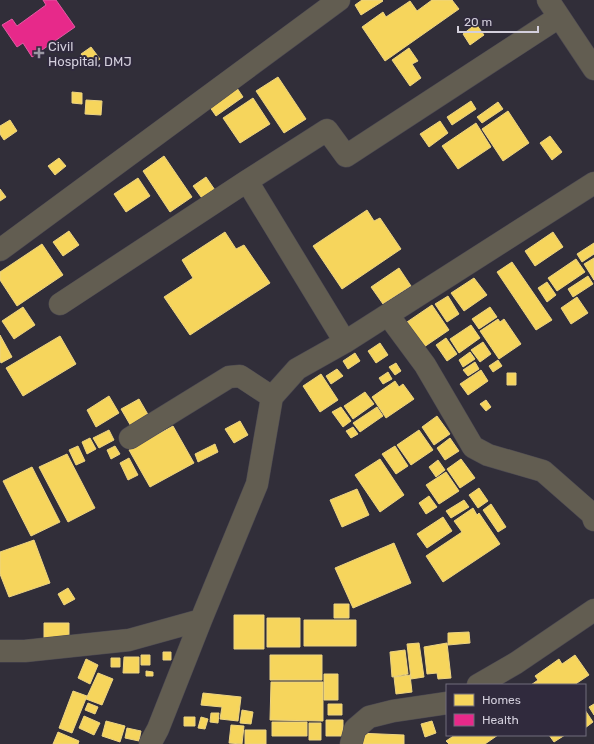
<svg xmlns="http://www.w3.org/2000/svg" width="594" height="744" viewBox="0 0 594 744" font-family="Rubik,sans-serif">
  <rect width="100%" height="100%" fill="#312e39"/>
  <path fill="#f6d55c" stroke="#ecd382" d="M 362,0 L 382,0 L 383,1 L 361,15 L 355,5 Z
    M 432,0 L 452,0 L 459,9 L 385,61 L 362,27 L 383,12 L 386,17 L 410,1 L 417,11 Z
    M 476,24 L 484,35 L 470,45 L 463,34 Z
    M 91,47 L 100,59 L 90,66 L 81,54 Z
    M 409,48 L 418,61 L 412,64 L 421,78 L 410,86 L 392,60 Z
    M 278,77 L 306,119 L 284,133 L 256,91 Z
    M 235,85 L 243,97 L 216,116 L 207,103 Z
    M 72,92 L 82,93 L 82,104 L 72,103 Z
    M 253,98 L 270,124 L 240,143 L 223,118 Z
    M 86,100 L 102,101 L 101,115 L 85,114 Z
    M 471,101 L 476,109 L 452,125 L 447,117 Z
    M 498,102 L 503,109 L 482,123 L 477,117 Z
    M 508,111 L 529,143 L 503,161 L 482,129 Z
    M 10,120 L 17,131 L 4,140 L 0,134 L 0,126 Z
    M 440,121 L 448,133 L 429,147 L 420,134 Z
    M 476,123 L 491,147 L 458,169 L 442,146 Z
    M 550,136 L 562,152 L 552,160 L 540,143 Z
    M 164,156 L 192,197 L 170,212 L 143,171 Z
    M 59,158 L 66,166 L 55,175 L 48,166 Z
    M 206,177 L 217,193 L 204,201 L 193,186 Z
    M 138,178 L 150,196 L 126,212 L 114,194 Z
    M 0,189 L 6,197 L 0,201 Z
    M 367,210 L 374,221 L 380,218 L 401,249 L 342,289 L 313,246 Z
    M 69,231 L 79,245 L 63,256 L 53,242 Z
    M 225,232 L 236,249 L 244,245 L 270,283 L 190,335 L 164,297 L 193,278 L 182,260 Z
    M 553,232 L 563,247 L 535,266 L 525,251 Z
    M 594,243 L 594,254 L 582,262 L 577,254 Z
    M 42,244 L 63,275 L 17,306 L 0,280 L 0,272 Z
    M 594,258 L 594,280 L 584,264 Z
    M 576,259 L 585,272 L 557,291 L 548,278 Z
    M 512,262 L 552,320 L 536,330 L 497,272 Z
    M 399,268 L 411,286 L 383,304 L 371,287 Z
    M 588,276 L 593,284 L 573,297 L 568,289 Z
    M 474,278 L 487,295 L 464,311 L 451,293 Z
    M 547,282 L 556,295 L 547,302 L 538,288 Z
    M 448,296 L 459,314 L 447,322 L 435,304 Z
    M 577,297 L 588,313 L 571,324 L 561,308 Z
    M 432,305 L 449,330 L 424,347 L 407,322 Z
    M 23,307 L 35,325 L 14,339 L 2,321 Z
    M 490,307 L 497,317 L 479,329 L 472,319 Z
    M 498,319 L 500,322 L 504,319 L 521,344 L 499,359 L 480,331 Z
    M 471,325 L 480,338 L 459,353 L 450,339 Z
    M 0,335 L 12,357 L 1,363 L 0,361 Z
    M 60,336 L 76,364 L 23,396 L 6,368 Z
    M 446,338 L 457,354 L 447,361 L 436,345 Z
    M 483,342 L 491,354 L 480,362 L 471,350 Z
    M 380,343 L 388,355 L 376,363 L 368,351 Z
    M 470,352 L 475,359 L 463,367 L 459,360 Z
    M 355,353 L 360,361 L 348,369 L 343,361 Z
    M 498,360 L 502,366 L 493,372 L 489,366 Z
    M 475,362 L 479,369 L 468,376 L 463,370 Z
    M 396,363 L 401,371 L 395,375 L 389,367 Z
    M 337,369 L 343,376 L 331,384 L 326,376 Z
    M 481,370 L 488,381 L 468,395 L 460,384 Z
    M 388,372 L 392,379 L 383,384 L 379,378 Z
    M 507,373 L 516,373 L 516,385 L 507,385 Z
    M 321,374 L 338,400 L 320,412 L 303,386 Z
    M 395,381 L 399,387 L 403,384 L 414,399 L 386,418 L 372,397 Z
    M 365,392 L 374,404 L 353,419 L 344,406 Z
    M 109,396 L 119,413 L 96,427 L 87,410 Z
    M 139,399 L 150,418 L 132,428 L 121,409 Z
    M 486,400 L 491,407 L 486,411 L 480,404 Z
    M 341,407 L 351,421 L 343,427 L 332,412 Z
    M 377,407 L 383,416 L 360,432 L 353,423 Z
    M 437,416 L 450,434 L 434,445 L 422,427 Z
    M 240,421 L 248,435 L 234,443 L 225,429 Z
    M 173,426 L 194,463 L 150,487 L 129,450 Z
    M 353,427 L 358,434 L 351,438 L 346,431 Z
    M 109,430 L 114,440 L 99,448 L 93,438 Z
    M 419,430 L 433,450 L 411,465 L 397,445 Z
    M 90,438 L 96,449 L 87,454 L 82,442 Z
    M 450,438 L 459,451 L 445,460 L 437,448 Z
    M 215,444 L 218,452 L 198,462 L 195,454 Z
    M 78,446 L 85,461 L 76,465 L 69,450 Z
    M 115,446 L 120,454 L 111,459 L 107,450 Z
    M 395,446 L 408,466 L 396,474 L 382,454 Z
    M 67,454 L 95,508 L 68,522 L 39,467 Z
    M 129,458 L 138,475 L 128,480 L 120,463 Z
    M 380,459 L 404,495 L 380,512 L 355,475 Z
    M 461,459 L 475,478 L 460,488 L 447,469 Z
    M 438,460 L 445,470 L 436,477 L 429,467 Z
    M 32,467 L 60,522 L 31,536 L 3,481 Z
    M 446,472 L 459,491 L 439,504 L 426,485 Z
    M 479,488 L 488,501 L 478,508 L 469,495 Z
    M 357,489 L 369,515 L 342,527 L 330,500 Z
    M 429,496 L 437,507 L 426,514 L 419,503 Z
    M 464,500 L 469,507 L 451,518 L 446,511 Z
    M 491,504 L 506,527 L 498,532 L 483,510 Z
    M 473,508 L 477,515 L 479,513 L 500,544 L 443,582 L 426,556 L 462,532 L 454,521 Z
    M 443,517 L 452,531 L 427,548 L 417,534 Z
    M 34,540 L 50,583 L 9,597 L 0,574 L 0,552 Z
    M 394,543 L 411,583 L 353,608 L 335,568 Z
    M 68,588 L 75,599 L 64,605 L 58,594 Z
    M 334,604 L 349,604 L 349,618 L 334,618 Z
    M 234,615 L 264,615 L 264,649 L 234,649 Z
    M 267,618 L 300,618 L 300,647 L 267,647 Z
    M 304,620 L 356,620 L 356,646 L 304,646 Z
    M 44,623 L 69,623 L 69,640 L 44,641 Z
    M 469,632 L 470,643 L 448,645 L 448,633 Z
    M 419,643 L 424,677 L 411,679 L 407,644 Z
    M 447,643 L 451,678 L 438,679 L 437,673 L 427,674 L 424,647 Z
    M 405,650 L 408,674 L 392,677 L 390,652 Z
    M 163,652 L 171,652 L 171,660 L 163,660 Z
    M 141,655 L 150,655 L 150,665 L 141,665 Z
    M 270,655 L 322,655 L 322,680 L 270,680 Z
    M 575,655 L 589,675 L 574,685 L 531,685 L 538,680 L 535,676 L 559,659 L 562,664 Z
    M 124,657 L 139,657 L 139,673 L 123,673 Z
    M 111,658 L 120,658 L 120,667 L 111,667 Z
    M 86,659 L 98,665 L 90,684 L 78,678 Z
    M 146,671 L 153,672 L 153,676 L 146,676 Z
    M 98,673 L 113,679 L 102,705 L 86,699 Z
    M 324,674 L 338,674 L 338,700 L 324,700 Z
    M 410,675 L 412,692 L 396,694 L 394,677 Z
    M 271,682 L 323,682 L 323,721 L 270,720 Z
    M 73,691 L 87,696 L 72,733 L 59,728 Z
    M 203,693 L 241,697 L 238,721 L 220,719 L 222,707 L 201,705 Z
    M 88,703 L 98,707 L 95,714 L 85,710 Z
    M 328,704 L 342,704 L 342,715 L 328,715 Z
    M 594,704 L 594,715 L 589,707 Z
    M 242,710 L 253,712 L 251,724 L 240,723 Z
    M 585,710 L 593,722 L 585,728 Z
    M 211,713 L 219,713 L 218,723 L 210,722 Z
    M 84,716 L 100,723 L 94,735 L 79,728 Z
    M 184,717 L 195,717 L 195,726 L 184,726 Z
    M 201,717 L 208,719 L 205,729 L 198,728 Z
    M 326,720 L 343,720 L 343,736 L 326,736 Z
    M 106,721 L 125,726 L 120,742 L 102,736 Z
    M 432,721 L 436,733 L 425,737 L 421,724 Z
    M 272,722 L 307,722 L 307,736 L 272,736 Z
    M 309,723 L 321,723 L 321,740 L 309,740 Z
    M 231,725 L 244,726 L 242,744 L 229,743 Z
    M 127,728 L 141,731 L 139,741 L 125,738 Z
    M 245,730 L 266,730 L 266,744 L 245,744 Z
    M 58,732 L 79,741 L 78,744 L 53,744 Z
    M 357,733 L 404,735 L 404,744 L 357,744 Z
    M 455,735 L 498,735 L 485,744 L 449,744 L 446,741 Z
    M 549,735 L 565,735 L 554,742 Z"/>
  <path fill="#e7298a" stroke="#e15ba3" d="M 43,0 L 56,0 L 75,27 L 32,57 L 23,43 L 17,47 L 2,25 L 12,19 L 17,26 L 46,5 Z"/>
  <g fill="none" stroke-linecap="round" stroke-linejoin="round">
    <g stroke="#4c4952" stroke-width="23">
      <path id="street" d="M 548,0 L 594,69
        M 247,181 L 345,342
        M 0,250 L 339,0
        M 60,304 L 247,181 L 327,130 L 346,156 L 559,17
        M 388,315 L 425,365 L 473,447 L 488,455 L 543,471 L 592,514 L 594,520
        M 130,438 L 229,377 L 240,376 L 272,397
        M 0,651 L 25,651 L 129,640 L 201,620
        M 478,685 L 516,663 L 594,610
        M 150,744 L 158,729 L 201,620 L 257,484 L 272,397 L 297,369 L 345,342 L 594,183
        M 351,744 L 355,729 L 369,717 L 393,711 L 447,703"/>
    </g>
    <use href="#street" stroke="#625d51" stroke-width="22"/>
  </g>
  <path fill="#9a97a3" stroke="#302a3d" stroke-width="1.5" d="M37 47h4v4h4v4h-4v4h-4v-4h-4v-4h4z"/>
  <g text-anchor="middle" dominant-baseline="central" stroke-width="4" stroke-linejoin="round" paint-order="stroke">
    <g font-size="13" fill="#d3cfdc" stroke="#302a3d" text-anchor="start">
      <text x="48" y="46">Civil<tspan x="48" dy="15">Hospital, DMJ</tspan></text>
    </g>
  </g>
  <rect x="446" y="684" width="140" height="52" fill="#302a3d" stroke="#716c7d"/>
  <rect x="454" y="694" width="20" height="12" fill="#f6d55c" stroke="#716c7d"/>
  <text x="482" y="704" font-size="12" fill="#d3cfdc">Homes</text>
  <rect x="454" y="714" width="20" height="12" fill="#e7298a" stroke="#716c7d"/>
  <text x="482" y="724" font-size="12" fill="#d3cfdc">Health</text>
  <path d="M458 26v6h80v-6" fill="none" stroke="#d3cfdc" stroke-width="2"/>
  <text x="464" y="26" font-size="12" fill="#d3cfdc" stroke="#302a3d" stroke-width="3" paint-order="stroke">20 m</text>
</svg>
